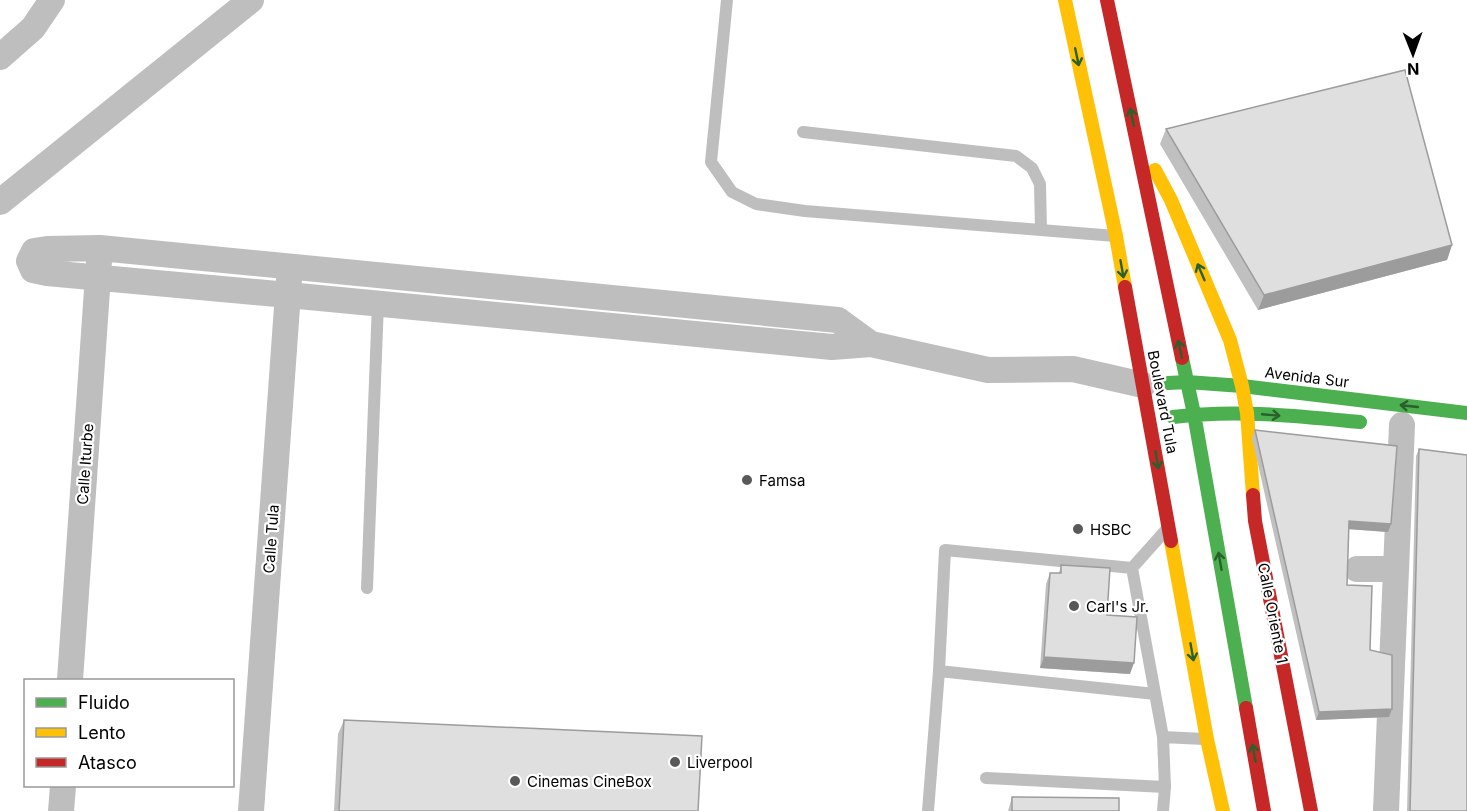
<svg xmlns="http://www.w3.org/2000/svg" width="1467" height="811" viewBox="0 0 1467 811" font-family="Inter,sans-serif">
  <rect width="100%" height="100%" fill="#fff"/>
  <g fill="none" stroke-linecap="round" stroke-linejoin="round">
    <path stroke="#bebebe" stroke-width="12" d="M 727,0 L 711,162 L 732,192 L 756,204 L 805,211 L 1115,236
      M 803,132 L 1016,156 L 1032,168 L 1040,184 L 1041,230
      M 1132,568 L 1163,737 L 1165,787 L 1163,811
      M 367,588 L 378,303
      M 939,671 L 1155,694
      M 1163,737 L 1204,739
      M 986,778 L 1165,787
      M 928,811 L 939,671 L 945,550 L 1132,568 L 1166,530"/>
    <path stroke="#bebebe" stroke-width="26" d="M 0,57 L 33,28 L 52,0
      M 0,202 L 251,0
      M 871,344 L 838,320 L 100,248 L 47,249 L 34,251 L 29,261 L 33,270 L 47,273 L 288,295 L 832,347 L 871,344 L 988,370 L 1073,369 L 1143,385
      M 1357,569 L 1395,569
      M 70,680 L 99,261
      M 61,811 L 63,786
      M 251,811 L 289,279
      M 1386,811 L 1402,425"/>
    <path stroke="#4caf50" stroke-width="14" d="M 1182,358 L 1194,414 L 1246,708
      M 1168,383 L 1187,382 L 1242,386 L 1467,413
      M 1173,417 C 1236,409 1297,416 1360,422"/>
    <path stroke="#ffc107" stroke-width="14" d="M 1065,0 L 1116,236 L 1125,287
      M 1155,170 L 1171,200 L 1230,340 L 1242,386 L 1247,413 L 1253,495
      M 1171,541 L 1207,739 L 1223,811"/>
    <path stroke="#c62828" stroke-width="14" d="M 1107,0 L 1182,358
      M 1125,287 L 1171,541
      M 1253,495 L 1255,521 L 1311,811
      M 1246,708 L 1264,811"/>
  </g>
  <path fill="#c0c0c0" d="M 1166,129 L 1452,245 L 1447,260 L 1258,310 L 1160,144 Z
    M 1255,430 L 1391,524 L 1388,532 L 1349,529 L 1347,585 L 1370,650 L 1392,709 L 1389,717 L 1316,720 L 1252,438 Z
    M 1419,449 L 1467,811 L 1407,811 L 1416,456 Z
    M 1061,565 L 1107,615 L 1130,674 L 1040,668 L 1046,584 L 1050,573 L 1059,573 Z
    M 344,720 L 698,811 L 334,811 L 338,734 Z
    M 1012,797 L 1119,811 L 1008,811 Z"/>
  <path fill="#9c9c9c" d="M 1452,245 L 1447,260 L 1258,310 L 1264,295 Z
    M 1349,521 L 1391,524 L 1388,532 L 1346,529 Z
    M 1044,657 L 1134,663 L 1130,674 L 1040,668 Z
    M 1392,709 L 1389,717 L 1316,720 L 1319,712 Z"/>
  <path fill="#dfdfdf" stroke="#9c9c9c" stroke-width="1.5" d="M 1405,70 L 1452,245 L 1264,295 L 1166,129 Z
    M 1255,430 L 1397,446 L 1391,524 L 1349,521 L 1347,585 L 1372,586 L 1370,650 L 1392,655 L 1392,709 L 1319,712 Z
    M 1419,449 L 1467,455 L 1467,811 L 1410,811 Z
    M 1061,565 L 1110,568 L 1107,615 L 1137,617 L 1134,663 L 1044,657 L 1050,573 L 1061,573 Z
    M 344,720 L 702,736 L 698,811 L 339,811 Z
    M 1012,797 L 1119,798 L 1119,811 L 1012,811 Z"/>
  <defs><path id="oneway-shaft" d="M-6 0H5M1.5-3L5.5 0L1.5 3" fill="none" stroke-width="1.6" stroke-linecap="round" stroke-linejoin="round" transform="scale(1.5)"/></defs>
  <g stroke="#2a602c">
    <use href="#oneway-shaft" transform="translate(1077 57) rotate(78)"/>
    <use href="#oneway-shaft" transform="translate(1132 117) rotate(-102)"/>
    <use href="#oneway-shaft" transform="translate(1122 269) rotate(80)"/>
    <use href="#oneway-shaft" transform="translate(1201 272) rotate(-113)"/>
    <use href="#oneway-shaft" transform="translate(1180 349) rotate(-102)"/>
    <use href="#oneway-shaft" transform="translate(1409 406) rotate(-174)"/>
    <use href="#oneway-shaft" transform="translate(1271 415) rotate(5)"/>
    <use href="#oneway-shaft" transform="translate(1157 460) rotate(80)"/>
    <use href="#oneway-shaft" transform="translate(1220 561) rotate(-100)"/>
    <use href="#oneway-shaft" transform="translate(1192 652) rotate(80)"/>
    <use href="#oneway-shaft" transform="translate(1254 753) rotate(-100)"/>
  </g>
  <g fill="#595959" stroke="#fff" stroke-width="2">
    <circle cx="747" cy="480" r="6"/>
    <circle cx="1078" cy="529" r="6"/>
    <circle cx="1074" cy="606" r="6"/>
    <circle cx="675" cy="762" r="6"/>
    <circle cx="515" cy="781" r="6"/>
  </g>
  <g text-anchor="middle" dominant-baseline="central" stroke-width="4.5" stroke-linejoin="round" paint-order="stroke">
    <g font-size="15" fill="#000" stroke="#fff">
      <text transform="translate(1307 377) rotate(7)">Avenida Sur</text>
      <text transform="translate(1163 402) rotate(79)">Boulevard Tula</text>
      <text transform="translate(85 464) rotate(-86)">Calle Iturbe</text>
      <text transform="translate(271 539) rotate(-86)">Calle Tula</text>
      <text transform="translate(1273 613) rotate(79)">Calle Oriente 1</text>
    </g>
    <g font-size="15" fill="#000" stroke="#fff" text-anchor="start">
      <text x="759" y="480">Famsa</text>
      <text x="1090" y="529">HSBC</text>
      <text x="1086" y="606">Carl's Jr.</text>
      <text x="687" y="762">Liverpool</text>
      <text x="527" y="781">Cinemas CineBox</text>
    </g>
  </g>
  <rect x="24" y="679" width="210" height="108" fill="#ffffff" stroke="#999999" stroke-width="1.5"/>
  <rect x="36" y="698" width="30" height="9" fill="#4caf50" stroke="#999999" stroke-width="1.5"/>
  <text x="78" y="709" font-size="18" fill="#000000">Fluido</text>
  <rect x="36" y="728" width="30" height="9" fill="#ffc107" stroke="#999999" stroke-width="1.5"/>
  <text x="78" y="739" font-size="18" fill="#000000">Lento</text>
  <rect x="36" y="758" width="30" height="9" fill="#c62828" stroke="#999999" stroke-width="1.5"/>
  <text x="78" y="769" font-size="18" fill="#000000">Atasco</text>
  <g transform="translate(1413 54) rotate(179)" stroke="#ffffff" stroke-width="4.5" paint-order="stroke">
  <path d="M0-4.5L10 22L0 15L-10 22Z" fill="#000000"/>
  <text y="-9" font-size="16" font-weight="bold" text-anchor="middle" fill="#000000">N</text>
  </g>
</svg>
